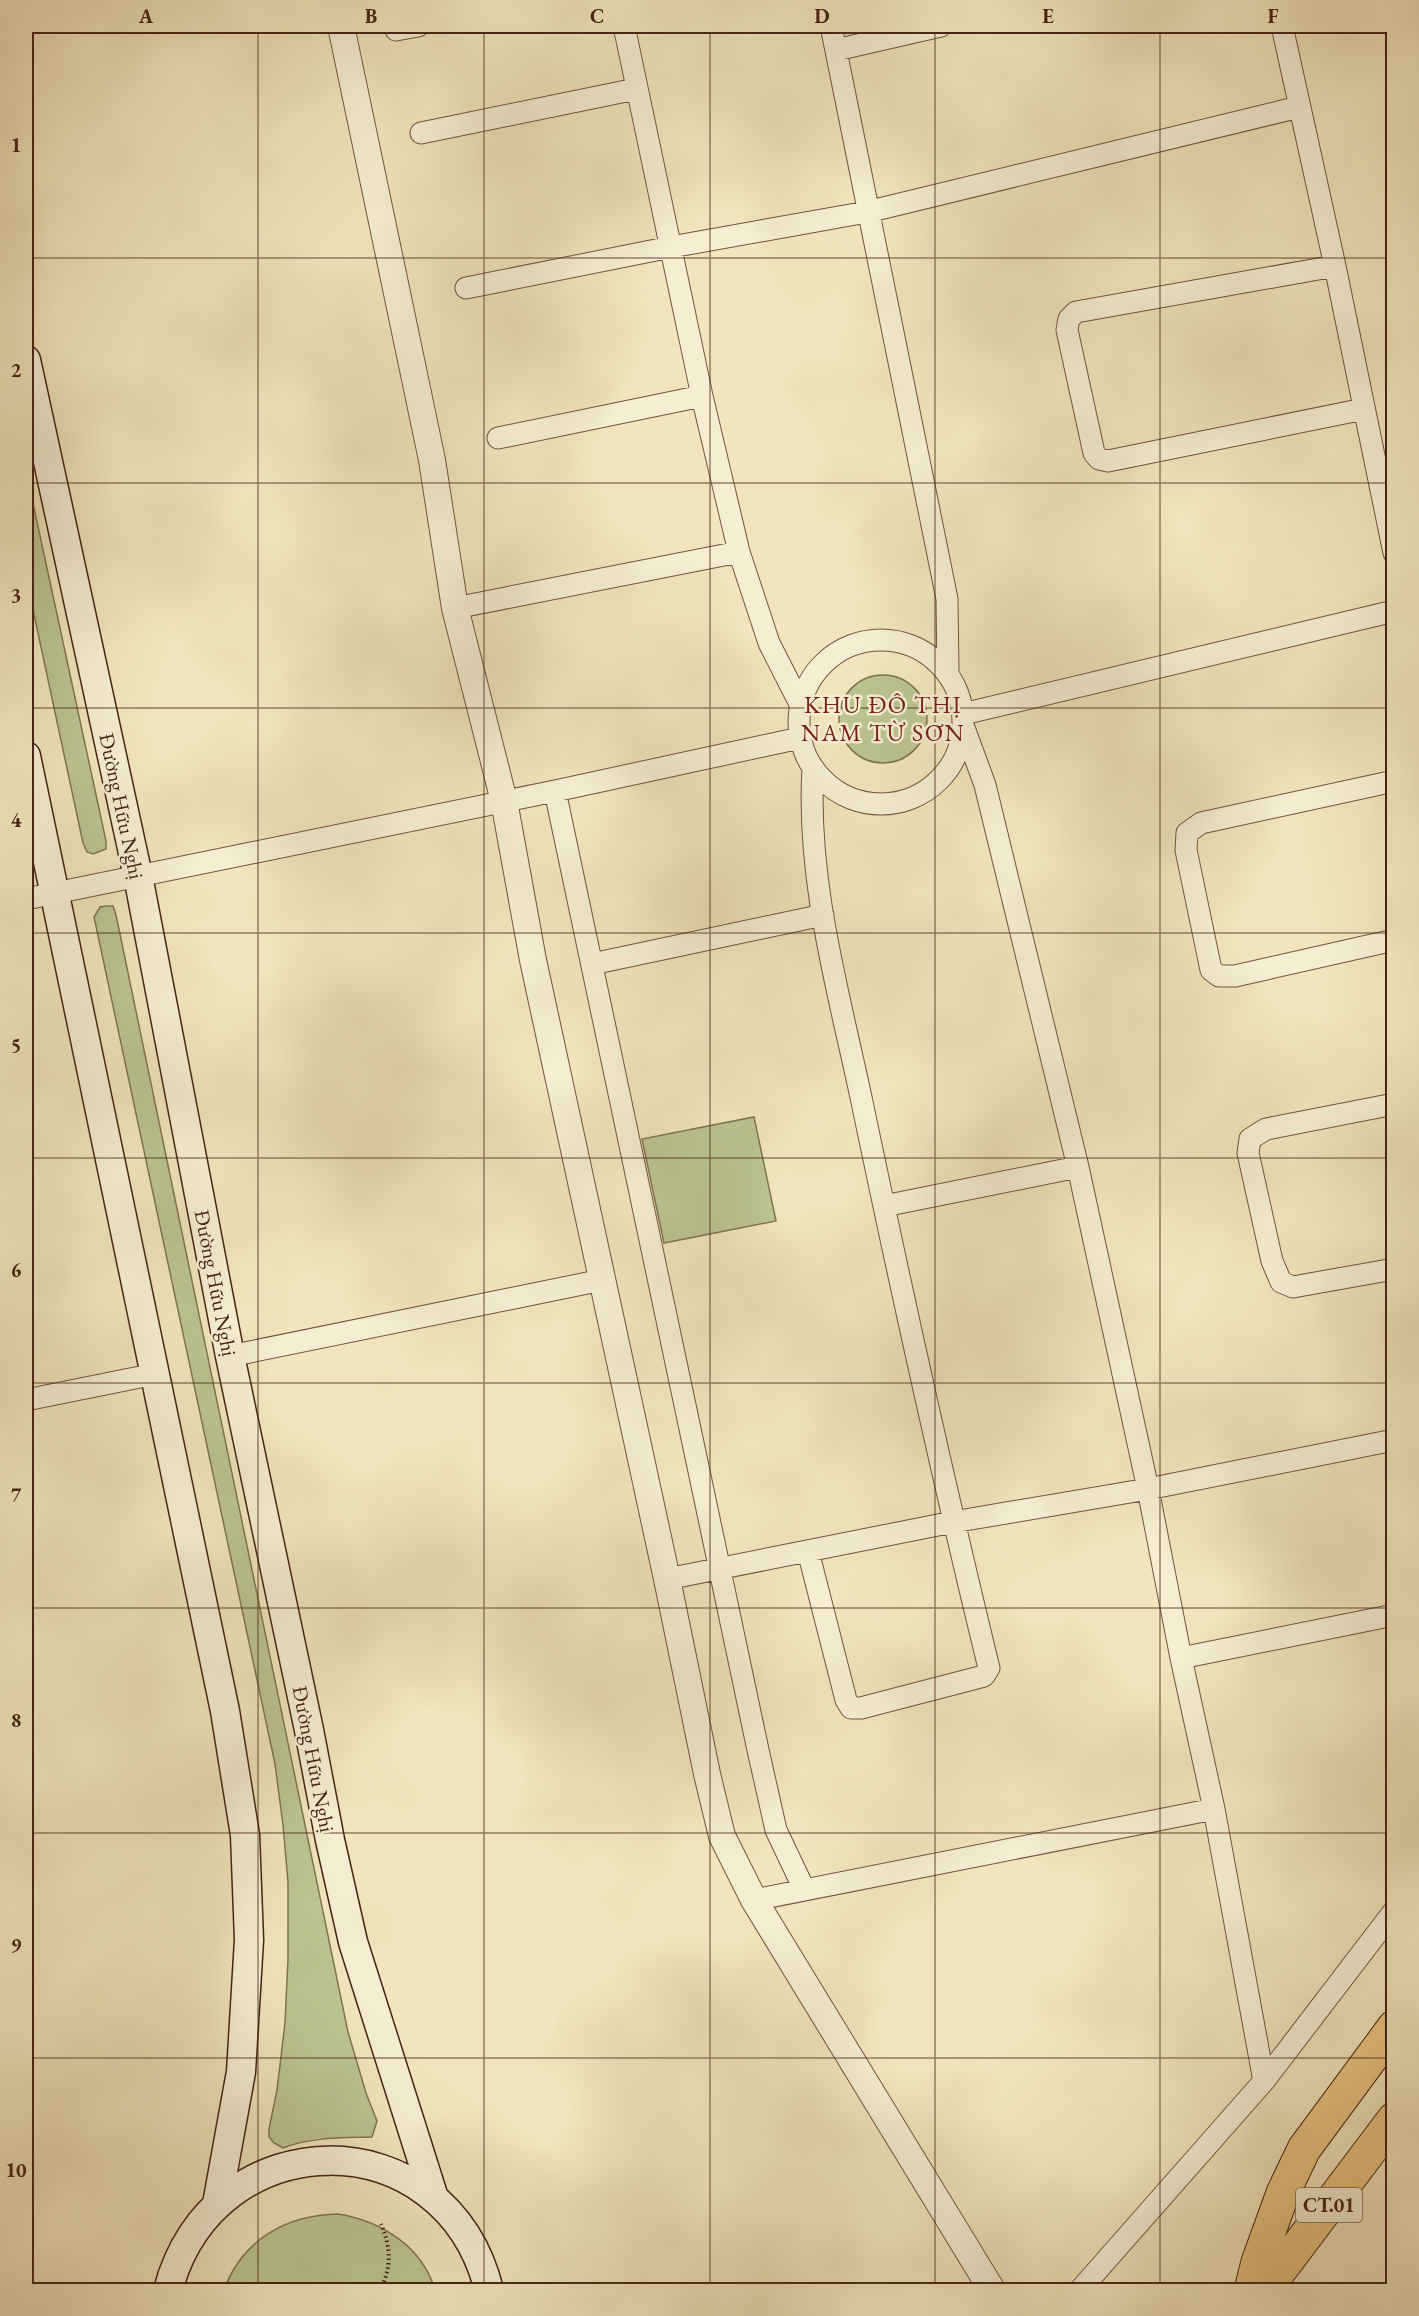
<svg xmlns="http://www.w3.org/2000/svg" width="1419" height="2316" viewBox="0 0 1419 2316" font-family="'EB Garamond',serif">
  <rect width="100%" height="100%" fill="#f0e5bc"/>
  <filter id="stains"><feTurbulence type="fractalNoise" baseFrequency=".00333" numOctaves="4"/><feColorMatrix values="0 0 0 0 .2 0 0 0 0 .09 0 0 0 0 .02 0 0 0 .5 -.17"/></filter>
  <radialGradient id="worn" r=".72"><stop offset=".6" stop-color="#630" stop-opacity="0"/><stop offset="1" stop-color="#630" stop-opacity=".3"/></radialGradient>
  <path fill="#bbc490" stroke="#807452" stroke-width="1.5" d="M 26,471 L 106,841 L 106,849 L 93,854 L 87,852 L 83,843 L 26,577 Z
    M839 719a44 44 0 1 1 88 0a44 44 0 1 1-88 0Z
    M 106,906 L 113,906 L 116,915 L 348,2032 L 366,2093 L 377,2121 L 372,2137 C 342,2138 311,2137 283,2148 L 274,2143 L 269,2137 L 269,2129 L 277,2090 L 285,2023 L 288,1959 L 288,1882 L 283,1825 L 275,1764 L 94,917 L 100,907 Z
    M 754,1117 L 776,1221 L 664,1243 L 642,1139 Z
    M 338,2214 C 381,2221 422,2246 435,2290 L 224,2290 C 242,2240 286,2215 338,2214 Z"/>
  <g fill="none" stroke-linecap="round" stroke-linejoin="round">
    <g stroke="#70543e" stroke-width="23">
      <path id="minor" d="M 624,26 L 702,396 L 739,552 L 769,643 L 800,704
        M 831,26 L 947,599 L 948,674
        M 1282,26 L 1335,266 L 1394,553
        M 396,30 L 418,26
        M 836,50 L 941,26
        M 421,133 L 636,89
        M 1335,266 L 1076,312 L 1069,319 L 1067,330 L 1094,453 L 1099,459 L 1108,461 L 1364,409
        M 466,288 L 671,247 L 867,212 L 1299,107
        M 498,438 L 702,396
        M 455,608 L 739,552
        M799 722a82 82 0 1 1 164 0a82 82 0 1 1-164 0Z
        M 963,714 L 1394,611
        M 963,725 L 985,785 L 1078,1167 L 1148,1489 L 1181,1658 L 1214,1809 L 1264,2081
        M 1394,781 L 1201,823 L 1187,833 L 1186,850 L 1211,970 L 1219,976 L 1235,976 L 1394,940
        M 555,791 L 758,1750 L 776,1830 L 804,1889
        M 26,899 L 555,791 L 800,738
        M 592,964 L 823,915
        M 1394,1104 L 1266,1129 L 1250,1139 L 1248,1153 L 1272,1261 L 1281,1282 L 1293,1287 L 1394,1269
        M 884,1206 L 1078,1167
        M 230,1356 L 602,1280
        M 26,1400 L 155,1374
        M 808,1551 L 846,1700 L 851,1708 L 861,1708 L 984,1676 L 989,1668 L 987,1660 C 942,1475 901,1289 862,1102 C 839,993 806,880 813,768
        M 667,1579 L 953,1522 L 1148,1489 L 1394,1440
        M 1181,1658 L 1394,1615
        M 754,1900 L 1214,1809
        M 1080,2290 L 1264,2081 L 1394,1911"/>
    </g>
    <g stroke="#70543e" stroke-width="28">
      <path id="tertiary" d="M 341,26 L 432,460 L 455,608 L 504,801 L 533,960 L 667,1579 L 707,1774 L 722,1836 L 754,1900 L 992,2290"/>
    </g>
    <g stroke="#452314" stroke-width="31">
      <path id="secondary" d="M 26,360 L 138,876 L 230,1356 L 309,1730 L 330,1840 L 353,1942 L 434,2198
        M 26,756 L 225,1711 L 245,1835 L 249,1940 L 241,2072 L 217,2204
        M 168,2290 C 214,2118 446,2117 489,2290"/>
    </g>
    <g stroke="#452314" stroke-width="35">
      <path id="motorway" d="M 1251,2290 L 1258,2262 L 1283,2193 L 1304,2149 L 1394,2027
        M 1265,2290 L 1394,2119"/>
    </g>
    <path stroke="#452314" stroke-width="4" stroke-dasharray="1.5 3" stroke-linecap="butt" d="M 380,2290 C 392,2267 391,2248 381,2224"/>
    <use href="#minor" stroke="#f5eed3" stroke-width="21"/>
    <use href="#tertiary" stroke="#f5eed3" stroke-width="26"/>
    <use href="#secondary" stroke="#f5eed3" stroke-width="28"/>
    <use href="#motorway" stroke="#e8c27e" stroke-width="33"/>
  </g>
  <path fill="none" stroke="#452314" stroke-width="1.5" stroke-opacity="0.55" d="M 258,26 L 258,2290M 484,26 L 484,2290M 710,26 L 710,2290M 935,26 L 935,2290M 1160,26 L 1160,2290M 26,258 L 1394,258M 26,483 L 1394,483M 26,708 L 1394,708M 26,933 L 1394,933M 26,1158 L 1394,1158M 26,1383 L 1394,1383M 26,1608 L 1394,1608M 26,1833 L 1394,1833M 26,2058 L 1394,2058"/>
  <g text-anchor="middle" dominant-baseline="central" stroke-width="5" stroke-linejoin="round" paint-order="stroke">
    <rect fill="#f5eed3" stroke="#7a604d" stroke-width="1.5" x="1296" y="2188" width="66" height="34" rx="4.5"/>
    <g font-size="20" font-weight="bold" fill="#452314">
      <text x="1329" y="2205">CT.01</text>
    </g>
    <g font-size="21" fill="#452314" stroke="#f5eed3">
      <text transform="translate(122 806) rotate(78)">Đường Hữu Nghị</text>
      <text transform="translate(216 1283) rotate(79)">Đường Hữu Nghị</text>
      <text transform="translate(314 1759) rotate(79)">Đường Hữu Nghị</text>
    </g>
    <g font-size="24" letter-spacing="1.5" fill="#7a1f14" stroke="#f5eed3">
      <text x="883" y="704">KHU ĐÔ THỊ<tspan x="883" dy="28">NAM TỪ SƠN</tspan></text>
    </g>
  </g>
  <rect width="1419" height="2316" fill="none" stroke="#f0e5bc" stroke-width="66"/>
  <rect x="33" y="33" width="1353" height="2250" fill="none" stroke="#452314" stroke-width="2"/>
  <g font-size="20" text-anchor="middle" font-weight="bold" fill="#452314">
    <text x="146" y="23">A</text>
    <text x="371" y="23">B</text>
    <text x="597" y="23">C</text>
    <text x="822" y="23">D</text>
    <text x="1048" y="23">E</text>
    <text x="1273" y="23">F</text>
    <text x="16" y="152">1</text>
    <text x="16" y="377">2</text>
    <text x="16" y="602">3</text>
    <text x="16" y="827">4</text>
    <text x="16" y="1052">5</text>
    <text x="16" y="1277">6</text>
    <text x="16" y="1502">7</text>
    <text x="16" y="1727">8</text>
    <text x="16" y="1952">9</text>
    <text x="16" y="2177">10</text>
  </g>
  <rect width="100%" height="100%" filter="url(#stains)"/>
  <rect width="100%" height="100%" fill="url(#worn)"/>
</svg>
